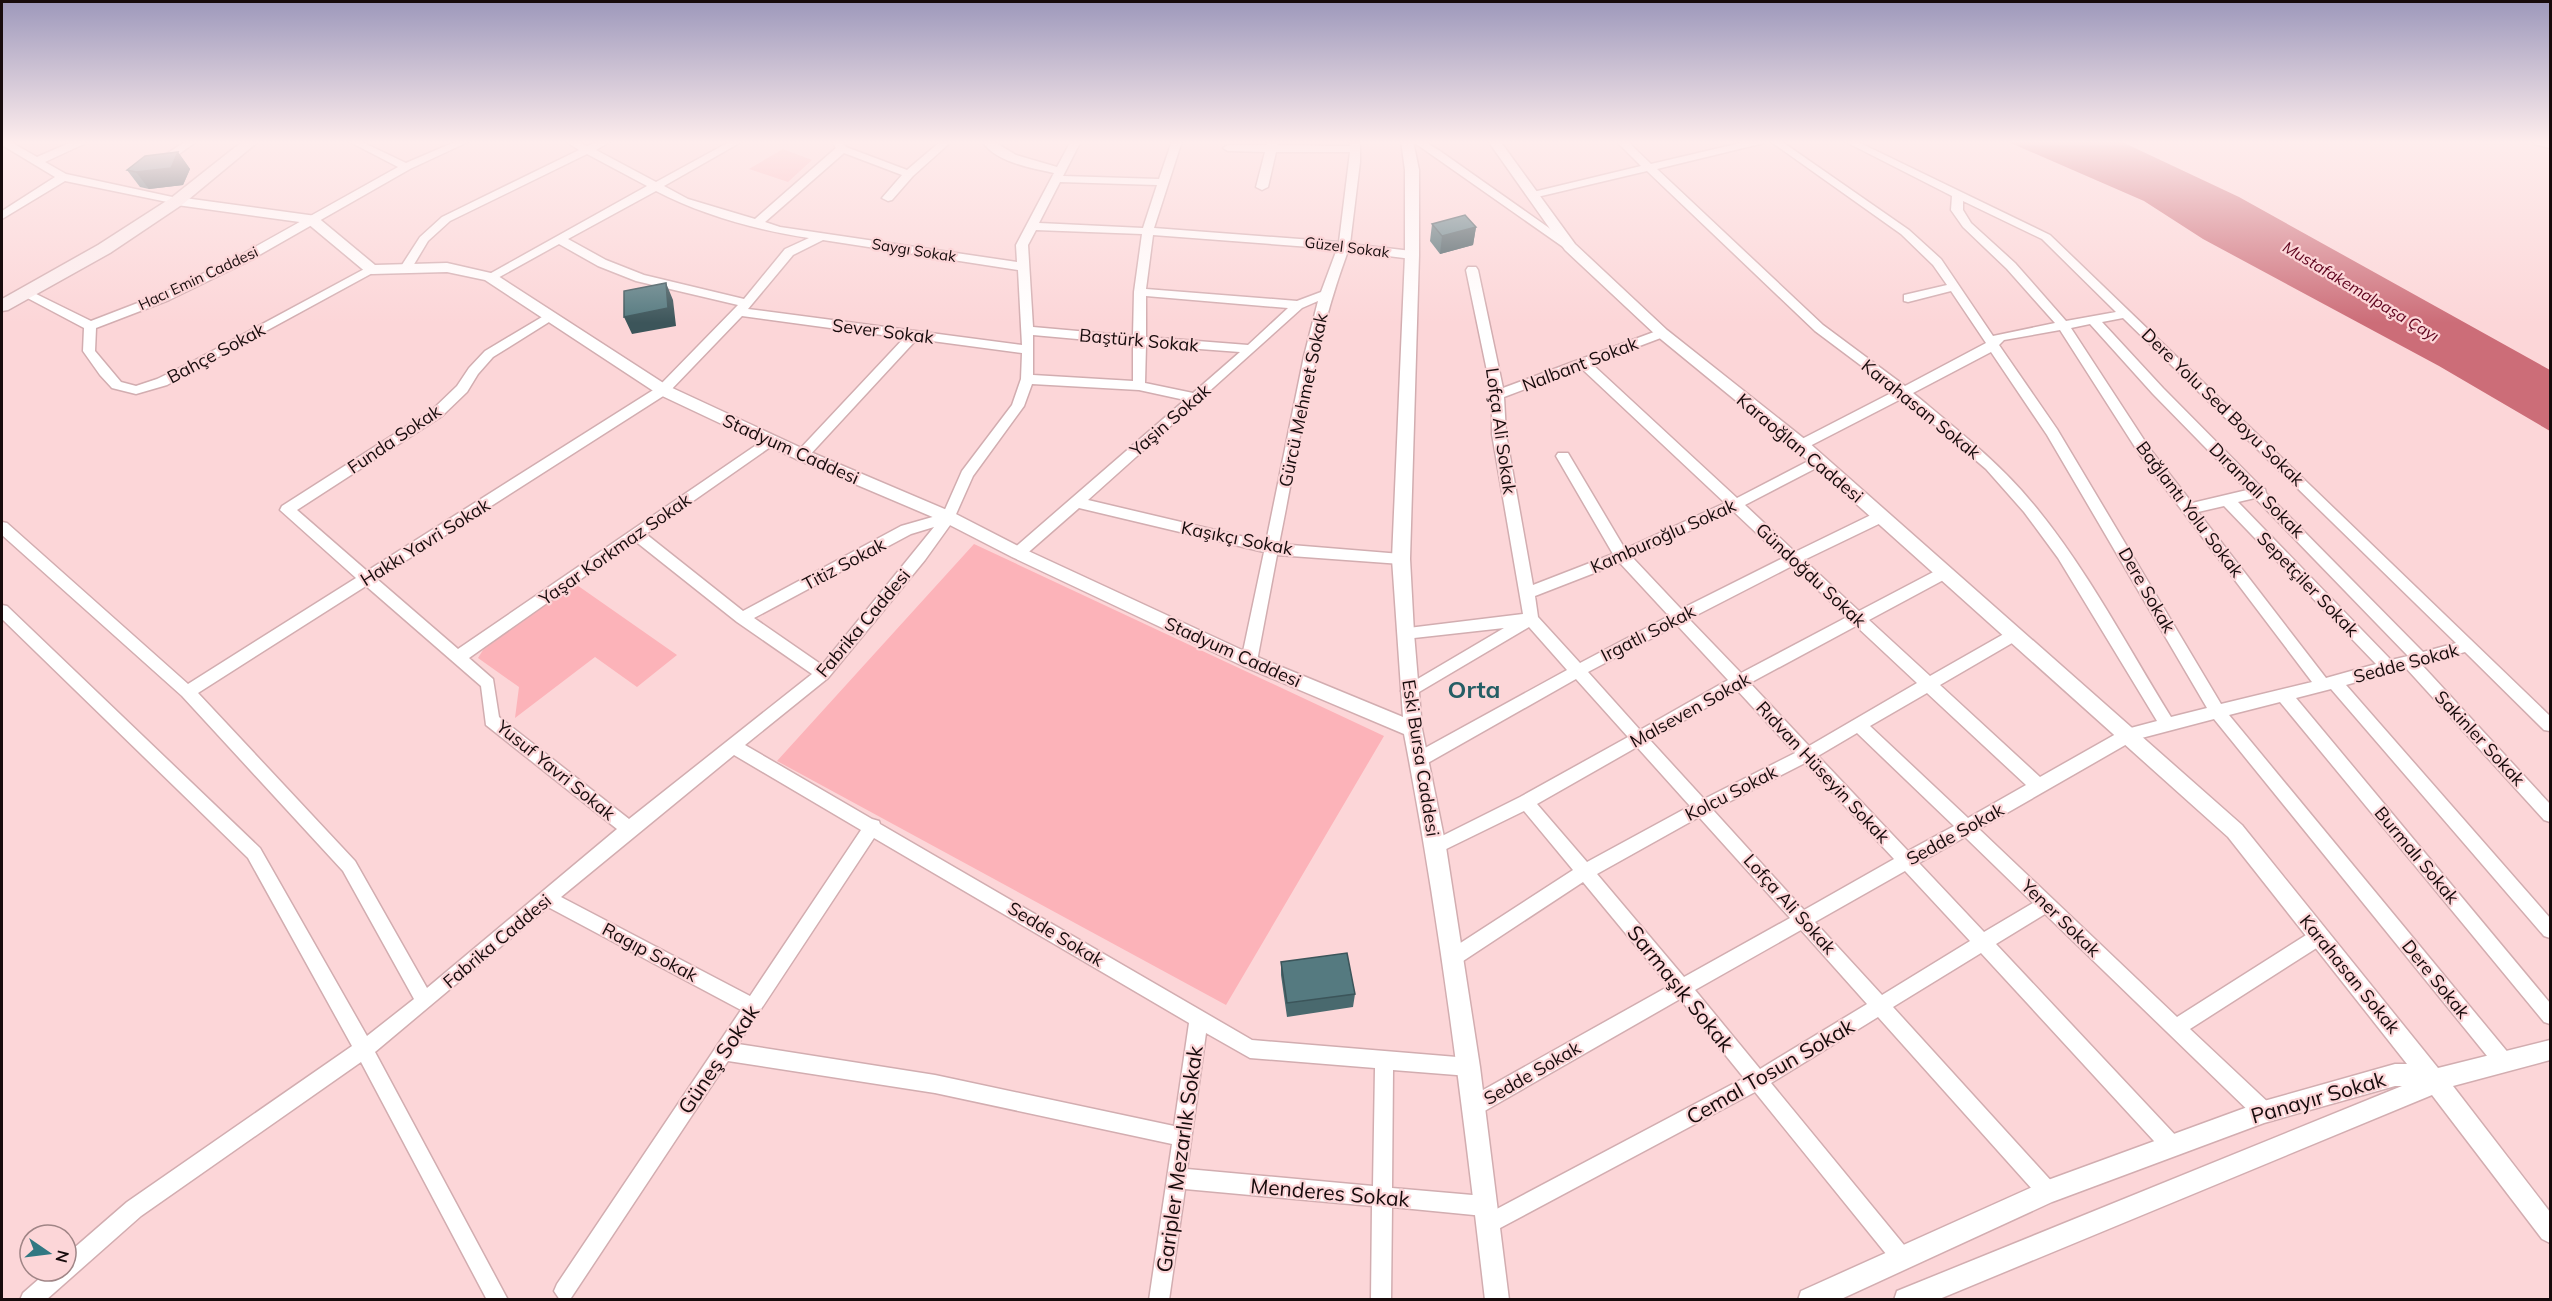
<svg xmlns="http://www.w3.org/2000/svg" width="2552" height="1301" viewBox="0 0 2552 1301" font-family="Mulish,sans-serif">
  <rect width="100%" height="100%" fill="#fcd6d8"/>
  <path fill="#fcb3b9" d="M 783,149 L 812,160 L 788,182 L 749,169 Z
    M 974,544 L 1384,736 L 1226,1005 L 777,761 Z
    M 574,583 L 677,655 L 637,687 L 595,657 L 515,718 L 519,687 L 478,658 L 483,650 Z"/>
  <path fill="#cc6d78" d="M 2006,141 L 2120,141 L 2239,197 L 2550,370 L 2550,431 L 2439,366 L 2203,239 L 2144,201 Z"/>
  <g fill="none" stroke-linecap="round" stroke-linejoin="round">
    <g stroke="#d2adb0" stroke-width="3">
      <path id="minor" d="M 2,141 L 9,141 L 37,157 L 74,141 L 87,141 L 86,143 L 45,162 L 66,174 L 177,198 L 183,201 L 177,204 L 65,181 L 2,219 L 2,211 L 55,177 L 2,145 Z
        M 186,141 L 197,141 L 164,165 L 156,165 L 156,161 Z
        M 348,141 L 360,141 L 406,163 L 457,141 L 470,141 L 410,169 L 247,262 L 169,300 L 96,328 L 95,351 L 121,382 L 136,386 L 157,379 L 190,363 L 368,267 L 376,267 L 378,270 L 167,385 L 136,394 L 112,388 L 100,375 L 83,351 L 84,328 L 18,293 L 24,289 L 28,290 L 91,321 L 161,294 L 239,256 L 398,167 Z
        M 565,141 L 577,141 L 587,146 L 599,141 L 611,141 L 596,150 L 656,182 L 731,141 L 743,141 L 664,186 L 688,199 L 755,219 L 836,148 L 832,141 L 842,141 L 846,147 L 907,170 L 941,141 L 952,141 L 913,176 L 892,200 L 888,201 L 882,198 L 902,175 L 844,153 L 765,222 L 780,227 L 1017,262 L 1016,245 L 1054,173 C 1031,168 995,162 982,141 L 993,141 L 1016,155 L 1057,167 L 1071,141 L 1081,141 L 1063,176 L 1159,179 L 1172,141 L 1182,141 L 1154,228 L 1339,242 L 1350,152 L 1276,152 L 1268,187 L 1262,190 L 1256,187 L 1265,152 L 1228,151 L 1223,148 L 1228,145 L 1267,145 L 1268,141 L 1278,141 L 1277,145 L 1350,146 L 1350,141 L 1360,141 L 1360,162 L 1350,244 L 1412,251 L 1418,255 L 1412,259 L 1348,251 C 1313,345 1299,446 1279,544 L 1401,554 L 1406,555 L 1408,559 L 1406,563 L 1401,564 L 1277,555 L 1257,661 L 1254,665 L 1244,665 L 1241,661 L 1264,552 L 1079,508 L 1023,557 L 1013,557 L 1011,553 L 1013,549 L 1185,400 L 1139,390 L 1032,384 L 1024,406 L 973,476 L 953,521 L 925,560 L 828,678 L 745,745 L 872,819 L 879,821 L 880,824 L 1252,1040 L 1469,1058 L 1476,1061 L 1478,1067 L 1476,1073 L 1469,1076 L 1393,1070 L 1392,1188 L 1484,1196 L 1491,1199 L 1494,1206 L 1491,1212 L 1744,1078 L 1680,999 L 1481,1113 L 1474,1115 L 1467,1113 L 1465,1106 L 1467,1099 L 1669,986 L 1583,882 L 1457,965 L 1451,967 L 1445,965 L 1442,959 L 1445,953 L 1573,870 L 1524,811 L 1436,854 L 1430,852 L 1428,847 L 1430,842 L 1520,797 L 1628,737 L 1576,679 L 1426,764 L 1420,766 L 1414,764 L 1412,759 L 1414,754 L 1567,670 L 1529,627 L 1414,695 L 1409,697 L 1404,695 L 1401,691 L 1404,687 L 1504,628 L 1405,639 L 1400,637 L 1398,633 L 1400,629 L 1523,614 L 1492,434 L 1492,395 L 1466,270 L 1468,267 L 1476,267 L 1478,270 L 1503,388 L 1662,329 L 1666,330 L 1668,333 L 1666,336 L 1592,364 L 1737,498 L 1814,458 L 1824,458 L 1826,461 L 1824,464 L 1745,505 L 1795,552 L 1875,513 L 1885,513 L 1887,517 L 1885,521 L 1804,560 L 1859,611 L 1939,569 L 1949,569 L 1951,573 L 1949,577 L 1869,620 L 1930,676 L 2009,631 L 2019,631 L 2021,635 L 2019,639 L 1940,685 L 2040,777 L 2123,730 L 2157,721 L 2058,558 L 2024,512 L 1986,469 L 1903,398 L 1806,448 L 1796,448 L 1794,445 L 1796,442 L 1895,391 L 1815,331 L 1647,171 L 1533,198 L 1527,195 L 1529,193 L 1641,166 L 1616,141 L 1627,141 L 1651,164 L 1749,141 L 1765,141 L 1764,143 L 1657,169 L 1823,325 L 1905,386 L 1986,343 L 1951,291 L 1908,302 L 1904,301 L 1904,295 L 1947,285 L 1933,265 L 1901,234 L 1770,141 L 1781,141 L 1909,230 L 1941,259 L 1993,336 L 2055,323 L 2007,269 L 1963,227 L 1951,210 L 1952,196 L 1844,141 L 1856,141 L 2050,235 L 2550,716 L 2550,731 L 2544,730 L 2465,652 L 2421,664 L 2550,804 L 2550,822 L 2544,820 L 2406,668 L 2346,685 L 2550,918 L 2550,938 L 2544,936 L 2331,689 L 2296,698 L 2550,1003 L 2550,1024 L 2544,1022 L 2280,702 L 2229,715 L 2510,1055 L 2512,1061 L 2510,1067 L 2503,1070 L 2496,1067 L 2214,719 L 2134,740 L 1979,829 L 2177,1017 L 2314,930 L 2320,928 L 2326,930 L 2329,936 L 2326,942 L 2190,1029 L 2271,1105 L 2273,1112 L 2271,1119 L 2264,1121 L 2257,1119 L 2045,914 L 1996,944 L 2179,1139 L 2182,1146 L 2179,1153 L 2172,1156 L 2165,1153 L 1981,953 L 1893,1007 L 2055,1185 L 2058,1192 L 2055,1199 L 2048,1202 L 2041,1199 L 1878,1017 L 1771,1083 L 1909,1251 L 1912,1258 L 1909,1265 L 1902,1268 L 1895,1265 L 1755,1092 L 1487,1235 L 1480,1232 L 1477,1225 L 1480,1218 L 1484,1216 L 1392,1207 L 1391,1300 L 1371,1300 L 1372,1206 L 1185,1189 L 1169,1300 L 1149,1300 L 1172,1144 L 935,1093 L 728,1061 L 571,1298 L 560,1300 L 554,1291 L 557,1284 L 741,1010 L 548,907 L 375,1052 L 508,1300 L 487,1300 L 361,1062 L 141,1216 L 46,1300 L 20,1300 L 23,1293 L 48,1271 L 66,1271 L 66,1255 L 127,1202 L 352,1046 L 248,858 L 2,619 L 2,605 L 7,606 L 260,848 L 367,1036 L 414,999 L 343,871 L 182,696 L 2,535 L 2,522 L 7,523 L 188,684 L 356,578 L 280,510 L 282,506 L 432,410 L 457,386 L 469,368 L 485,351 L 547,314 L 555,314 L 557,317 L 493,357 L 478,374 L 467,392 L 442,416 L 297,510 L 367,571 L 658,387 L 738,305 L 636,281 L 598,266 L 559,244 L 494,280 L 486,280 L 484,277 L 647,186 L 587,154 L 450,221 L 428,241 L 410,271 L 402,271 L 400,268 L 420,237 L 442,217 L 579,150 ZM 1060,182 L 1157,185 L 1143,228 L 1039,223 ZM 656,191 C 702,215 757,230 809,238 L 785,249 L 744,299 L 644,275 L 606,260 L 568,239 ZM 1963,201 L 2042,239 L 2116,312 L 2066,321 L 2015,263 L 1971,223 L 1963,210 ZM 1036,230 L 1142,234 L 1134,292 L 1133,336 L 1033,327 L 1028,245 ZM 1153,235 L 1337,249 L 1321,292 L 1297,301 L 1146,289 ZM 823,240 L 1018,270 L 1022,345 L 748,309 L 793,255 ZM 1146,296 L 1288,308 L 1248,345 L 1146,337 ZM 1318,301 L 1304,356 L 1266,542 L 1088,500 L 1302,308 ZM 742,316 L 904,338 L 797,452 L 795,455 L 797,458 L 807,458 L 917,339 L 1022,353 L 1021,379 L 1012,405 L 962,471 L 943,514 L 901,526 L 743,611 L 646,534 L 776,443 L 778,440 L 776,437 L 771,435 L 458,649 L 377,579 L 668,393 ZM 2123,318 L 2456,643 L 2423,652 L 2266,493 L 2265,489 L 2261,487 L 2163,388 L 2102,322 ZM 2090,324 L 2153,394 L 2247,490 L 2192,503 L 2150,449 L 2071,328 ZM 2060,330 L 2140,455 L 2312,682 L 2221,704 L 2057,429 L 1999,345 L 2004,340 ZM 1033,335 L 1133,344 L 1133,381 L 1033,375 ZM 1146,345 L 1240,352 L 1193,393 L 1145,383 ZM 1991,352 L 2047,435 L 2207,708 L 2171,717 C 2127,646 2087,569 2034,505 C 1999,462 1955,428 1913,393 ZM 1581,368 L 1725,503 L 1625,549 L 1568,453 L 1558,453 L 1556,456 L 1613,554 L 1533,585 L 1506,434 L 1504,397 ZM 2255,498 L 2408,656 L 2391,660 L 2238,502 ZM 2224,506 L 2376,664 L 2326,678 L 2198,512 ZM 1733,511 L 1783,558 L 1681,609 L 1632,557 ZM 934,527 L 822,665 L 754,618 L 911,534 ZM 635,541 L 737,622 L 812,674 L 629,819 L 499,717 L 493,679 L 469,658 ZM 1620,563 L 1669,616 L 1580,663 L 1538,617 L 1535,596 ZM 1792,566 L 1847,617 L 1741,673 L 1689,619 ZM 366,586 L 481,686 L 486,725 L 617,829 L 427,988 L 355,861 L 198,693 ZM 1677,625 L 1728,680 L 1640,730 L 1588,672 ZM 1856,626 L 1917,683 L 1809,746 L 1750,683 ZM 1737,690 L 1795,753 L 1704,799 L 1650,740 ZM 1927,693 L 2026,785 L 1968,818 L 1870,726 ZM 1857,733 L 1954,826 L 1908,851 L 1818,756 ZM 1637,747 L 1690,806 L 1587,862 L 1537,804 ZM 734,755 L 861,830 L 750,996 L 561,897 ZM 1805,763 L 1894,859 L 1804,910 L 1713,810 ZM 1699,817 L 1790,918 L 1684,977 L 1597,874 ZM 1965,837 L 2033,903 L 1984,932 L 1919,863 ZM 874,838 L 1189,1023 L 1174,1126 L 935,1075 L 738,1044 ZM 1905,871 L 1970,941 L 1882,995 L 1815,922 ZM 1801,930 L 1867,1004 L 1760,1069 L 1695,990 ZM 1206,1033 L 1250,1058 L 1375,1068 L 1373,1186 L 1187,1169 Z
        M 1412,141 L 1424,141 L 1440,151 L 1576,247 L 1574,249 L 1566,249 Z"/>
    </g>
    <g stroke="#d2adb0" stroke-width="3">
      <path id="tertiary" d="M 1401,141 L 1413,141 L 1419,170 L 1419,255 L 1410,559 L 1414,633 L 1422,729 L 1446,847 L 1480,1067 L 1509,1300 L 1485,1300 C 1463,1110 1440,921 1404,734 L 1243,666 L 1012,557 L 942,521 L 796,459 L 658,394 L 485,280 L 447,272 L 372,274 L 367,273 L 307,223 L 177,205 L 170,201 L 177,197 L 316,216 L 375,265 L 447,263 L 495,274 L 668,386 L 808,451 L 954,513 L 1024,549 L 1255,656 L 1403,717 L 1392,559 L 1405,255 L 1405,170 Z
        M 1488,141 L 1500,141 L 1575,244 L 1667,330 L 1807,441 L 2242,825 L 2438,1068 L 2550,1040 L 2550,1060 L 2453,1086 L 2550,1212 L 2550,1243 L 2542,1239 L 2432,1095 L 1937,1300 L 1894,1300 L 1897,1291 L 2402,1086 L 2395,1086 L 2264,1123 L 2052,1202 L 1839,1300 L 1798,1300 L 1801,1291 L 2048,1180 L 2264,1101 L 2395,1064 L 2407,1064 L 2228,837 L 1795,449 L 1657,336 L 1565,250 Z
        M 2533,141 L 2550,141 L 2550,148 L 2534,144 Z"/>
    </g>
    <g stroke="#d2adb0" stroke-width="3">
      <path id="secondary" d="M 243,141 L 259,141 L 183,204 L 110,253 L 8,310 L 2,311 L 2,299 L 98,245 L 171,198 Z"/>
    </g>
    <use href="#minor" fill="#fff" fill-rule="evenodd"/>
    <use href="#tertiary" fill="#fff" fill-rule="evenodd"/>
    <use href="#secondary" fill="#fceeef" fill-rule="evenodd"/>
  </g>
  <path fill="#49696e" d="M 178,152 L 190,169 L 183,185 L 149,189 L 140,187 L 127,170 Z
    M 1432,224 L 1476,227 L 1473,245 L 1440,254 L 1430,241 Z
    M 1281,962 L 1355,994 L 1353,1007 L 1287,1017 L 1281,975 Z"/>
  <path fill="#3c555a" d="M 178,152 L 190,169 L 183,185 L 149,189 L 136,172 Z
    M 1476,227 L 1473,245 L 1440,254 L 1442,236 Z
    M 666,283 L 673,300 L 676,326 L 632,334 L 624,317 Z"/>
  <path fill="#557a80" stroke="#3c555a" stroke-width="1.5" d="M 178,152 L 171,168 L 136,172 L 127,170 L 145,156 Z
    M 1465,215 L 1476,227 L 1442,236 L 1432,224 Z
    M 666,283 L 668,308 L 624,317 L 624,291 Z
    M 1347,953 L 1355,994 L 1287,1003 L 1281,962 Z"/>
  <linearGradient id="sky" x2="0" y2="1"><stop stop-color="#9d98bb"/><stop offset="0.44" stop-color="#feeded"/><stop offset="1" stop-color="#feeded" stop-opacity="0"/></linearGradient>
  <rect width="2552" height="323" fill="url(#sky)"/>
  <g text-anchor="middle" dominant-baseline="central" stroke-width="4.5" stroke-linejoin="round" paint-order="stroke">
    <g font-size="15" fill="#170b0c" stroke="#fcd6d8">
      <text transform="translate(1347 247) rotate(7)">Güzel Sokak</text>
      <text transform="translate(914 250) rotate(9)">Saygı Sokak</text>
      <text transform="translate(198 278) rotate(-25)">Hacı Emin Caddesi</text>
    </g>
    <g font-size="16" font-style="italic" fill="#5e031d" stroke="#fcd6d8">
      <text transform="translate(2361 291) rotate(31)">Mustafakemalpaşa Çayı</text>
    </g>
    <g font-size="18" fill="#170b0c" stroke="#fcd6d8">
      <text transform="translate(883 331) rotate(7)">Sever Sokak</text>
      <text transform="translate(1139 340) rotate(5)">Baştürk Sokak</text>
      <text transform="translate(216 353) rotate(-28)">Bahçe Sokak</text>
      <text transform="translate(1580 364) rotate(-21)">Nalbant Sokak</text>
      <text transform="translate(1303 400) rotate(-78)">Gürcü Mehmet Sokak</text>
      <text transform="translate(2223 407) rotate(44)">Dere Yolu Sed Boyu Sokak</text>
      <text transform="translate(1921 409) rotate(39)">Karahasan Sokak</text>
      <text transform="translate(1170 420) rotate(-41)">Yaşin Sokak</text>
      <text transform="translate(1501 431) rotate(82)">Lofça Ali Sokak</text>
      <text transform="translate(394 439) rotate(-34)">Funda Sokak</text>
      <text transform="translate(1800 448) rotate(40)">Karaoğlan Caddesi</text>
      <text transform="translate(791 449) rotate(24)">Stadyum Caddesi</text>
      <text transform="translate(2257 490) rotate(45)">Dıramalı Sokak</text>
      <text transform="translate(2190 509) rotate(53)">Bağlantı Yolu Sokak</text>
      <text transform="translate(1663 536) rotate(-24)">Kamburoğlu Sokak</text>
      <text transform="translate(1237 538) rotate(11)">Kaşıkçı Sokak</text>
      <text transform="translate(425 542) rotate(-32)">Hakkı Yavri Sokak</text>
      <text transform="translate(615 549) rotate(-35)">Yaşar Korkmaz Sokak</text>
      <text transform="translate(844 564) rotate(-28)">Titiz Sokak</text>
      <text transform="translate(1811 575) rotate(43)">Gündoğdu Sokak</text>
      <text transform="translate(2308 584) rotate(46)">Sepetçiler Sokak</text>
      <text transform="translate(2147 590) rotate(60)">Dere Sokak</text>
      <text transform="translate(863 623) rotate(-50)">Fabrika Caddesi</text>
      <text transform="translate(1648 633) rotate(-27)">Irgatlı Sokak</text>
      <text transform="translate(1233 652) rotate(24)">Stadyum Caddesi</text>
      <text transform="translate(2406 663) rotate(-15)">Sedde Sokak</text>
      <text transform="translate(1690 710) rotate(-29)">Malseven Sokak</text>
      <text transform="translate(2480 738) rotate(47)">Sakinler Sokak</text>
      <text transform="translate(1421 758) rotate(81)">Eski Bursa Caddesi</text>
      <text transform="translate(556 770) rotate(39)">Yusuf Yavri Sokak</text>
      <text transform="translate(1823 772) rotate(47)">Rıdvan Hüseyin Sokak</text>
      <text transform="translate(1731 793) rotate(-27)">Kolcu Sokak</text>
      <text transform="translate(1955 834) rotate(-29)">Sedde Sokak</text>
      <text transform="translate(2417 855) rotate(50)">Burmalı Sokak</text>
      <text transform="translate(1790 904) rotate(48)">Lofça Ali Sokak</text>
      <text transform="translate(2061 918) rotate(44)">Yener Sokak</text>
      <text transform="translate(1056 934) rotate(31)">Sedde Sokak</text>
      <text transform="translate(497 941) rotate(-40)">Fabrika Caddesi</text>
      <text transform="translate(650 952) rotate(28)">Ragıp Sokak</text>
      <text transform="translate(2350 974) rotate(51)">Karahasan Sokak</text>
      <text transform="translate(2436 979) rotate(51)">Dere Sokak</text>
      <text transform="translate(1532 1073) rotate(-30)">Sedde Sokak</text>
    </g>
    <g font-size="21" fill="#170b0c" stroke="#fcd6d8">
      <text transform="translate(1681 988) rotate(51)">Sarmaşık Sokak</text>
      <text transform="translate(718 1059) rotate(-56)">Güneş Sokak</text>
      <text transform="translate(1770 1071) rotate(-30)">Cemal Tosun Sokak</text>
      <text transform="translate(2318 1097) rotate(-16)">Panayır Sokak</text>
      <text transform="translate(1179 1159) rotate(-82)">Garipler Mezarlık Sokak</text>
      <text transform="translate(1330 1192) rotate(5)">Menderes Sokak</text>
    </g>
    <g font-size="24" font-weight="bold" fill="#255e65" stroke="#fcd6d8">
      <text x="1474" y="689">Orta</text>
    </g>
  </g>
  <rect width="2552" height="1301" fill="none" stroke="#170b0c" stroke-width="6"/>
  <g transform="translate(48 1253) rotate(104)"><circle r="28" fill="#fcd6d8" stroke="#a08586" stroke-width="1.5"/>
  <path d="M0-4.5L10 22L0 15L-10 22Z" fill="#317882"/>
  <text y="-9" font-size="16" font-weight="bold" text-anchor="middle" fill="#170b0c">N</text>
  </g>
</svg>
